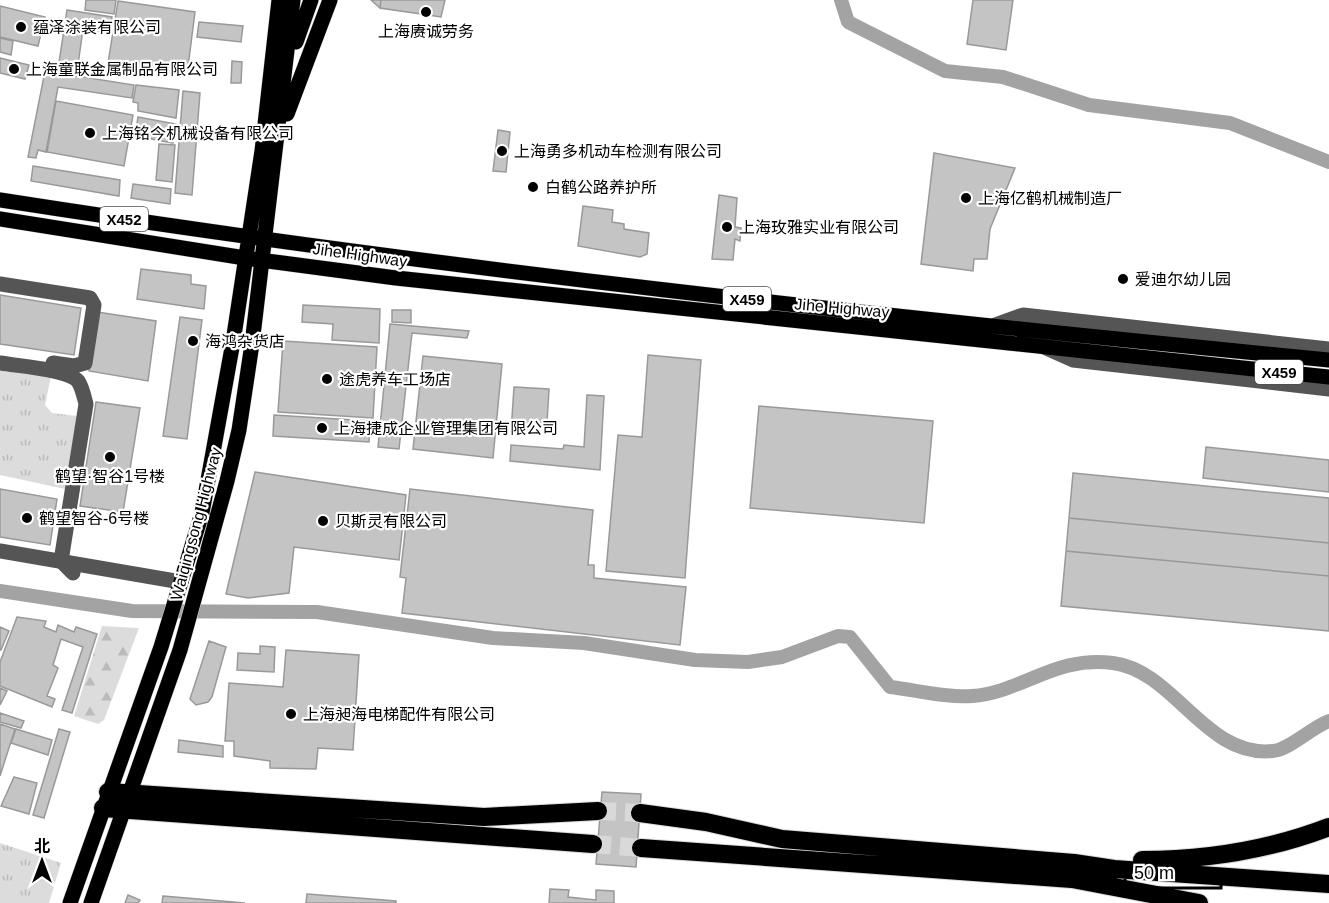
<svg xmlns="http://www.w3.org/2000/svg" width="1329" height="903" viewBox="0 0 1329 903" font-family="Helvetica,'Noto Sans SC',sans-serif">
  <defs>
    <pattern id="grass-tufts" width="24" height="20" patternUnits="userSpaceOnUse" patternTransform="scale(1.5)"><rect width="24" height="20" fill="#dcdcdc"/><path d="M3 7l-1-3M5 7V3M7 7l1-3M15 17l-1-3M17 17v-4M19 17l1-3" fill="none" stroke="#bbb"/></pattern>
    <pattern id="forest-firs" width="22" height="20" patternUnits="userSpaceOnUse" patternTransform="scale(1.5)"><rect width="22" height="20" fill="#dcdcdc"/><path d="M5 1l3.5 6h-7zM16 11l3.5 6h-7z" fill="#bbb"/></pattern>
  </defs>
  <rect width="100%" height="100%" fill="#fff"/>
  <path fill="url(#grass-tufts)" d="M 0,367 L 51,376 L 45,405 L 52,413 L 77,416 L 65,489 L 0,475 Z
    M 0,843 L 61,863 L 49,903 L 0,903 Z"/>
  <path fill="url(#forest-firs)" d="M 102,626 L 139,628 L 104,720 L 98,724 L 74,716 Z"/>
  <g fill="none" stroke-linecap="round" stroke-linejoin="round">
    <path stroke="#a3a3a3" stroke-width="14" d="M 841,0 L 848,22 L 945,71 L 1003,77 L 1089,105 L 1230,123 L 1329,162
      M 0,591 L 132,611 L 317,612 L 493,638 L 584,643 L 695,660 L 748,662 L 782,657 L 838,636 L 850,637 L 890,687 C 916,690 946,698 972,696 C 1021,693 1055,655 1113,663 C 1175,671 1205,758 1273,751 C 1289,750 1312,727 1329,721"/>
  </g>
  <path fill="#c4c4c4" stroke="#999" stroke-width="1.5" d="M 86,0 L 116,0 L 114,14 L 85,10 Z
    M 371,0 L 381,0 L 380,8 Z
    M 381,0 L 445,0 L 441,17 L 380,8 Z
    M 973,0 L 1013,0 L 1006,50 L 967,44 Z
    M 118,1 L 195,12 L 187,75 L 108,63 Z
    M 0,6 L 45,17 L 38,46 L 0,37 Z
    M 67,10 L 112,17 L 110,33 L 83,29 L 77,72 L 58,69 Z
    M 199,22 L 243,26 L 241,42 L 197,37 Z
    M 0,38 L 13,41 L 11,55 L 0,52 Z
    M 0,58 L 29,65 L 25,79 L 0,73 Z
    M 232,61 L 242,62 L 241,83 L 231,83 Z
    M 45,71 L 134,85 L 132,98 L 58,87 L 46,152 L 38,150 L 36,158 L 28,157 Z
    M 136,85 L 179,90 L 176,118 L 138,111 L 138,103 L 133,102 Z
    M 183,91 L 200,93 L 192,195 L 175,193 Z
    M 56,101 L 133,115 L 124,166 L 47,152 Z
    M 138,117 L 176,124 L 173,143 L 135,136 Z
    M 498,130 L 510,132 L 506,172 L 493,171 Z
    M 159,144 L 175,145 L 172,182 L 156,180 Z
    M 934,153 L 1015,168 L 990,229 L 987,259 L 974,259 L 973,271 L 921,264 Z
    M 33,166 L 120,180 L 119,196 L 31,181 Z
    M 133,184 L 171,189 L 170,204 L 131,198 Z
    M 719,195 L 737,198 L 735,227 L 741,228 L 740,241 L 735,239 L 733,260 L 712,259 Z
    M 583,206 L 613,210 L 612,222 L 624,224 L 624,229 L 649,233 L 647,254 L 640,257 L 578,246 Z
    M 141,269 L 191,275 L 191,284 L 206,286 L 204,309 L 137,299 Z
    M 0,295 L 81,308 L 74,355 L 0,344 Z
    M 303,305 L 380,309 L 379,343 L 332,340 L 333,324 L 302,322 Z
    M 392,310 L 411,310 L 411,323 L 392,322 Z
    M 97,312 L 156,321 L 148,381 L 89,371 Z
    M 180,317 L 202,320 L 187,439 L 163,436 Z
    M 390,324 L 469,331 L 467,338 L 412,333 L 399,449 L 378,447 Z
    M 283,341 L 377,347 L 373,418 L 278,412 Z
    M 648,355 L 701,360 L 685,578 L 606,571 L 618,435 L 642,437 Z
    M 423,356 L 502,364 L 493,458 L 413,449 Z
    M 514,387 L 549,389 L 547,423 L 529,422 L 528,434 L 511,432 Z
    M 587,395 L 604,396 L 600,470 L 510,461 L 511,445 L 563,449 L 564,445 L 584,447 Z
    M 96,402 L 140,408 L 123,512 L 80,506 Z
    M 759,406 L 933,421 L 924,523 L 750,508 Z
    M 274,415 L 370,421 L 369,442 L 273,436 Z
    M 1206,447 L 1329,460 L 1329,492 L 1203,478 Z
    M 255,472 L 406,495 L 399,560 L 294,547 L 289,593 L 248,598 L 226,594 Z
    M 1073,473 L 1329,498 L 1329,543 L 1069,518 Z
    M 0,489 L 57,499 L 50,545 L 0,537 Z
    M 410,489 L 593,510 L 588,565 L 594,565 L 594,578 L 686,587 L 680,645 L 402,613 L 406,578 L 400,577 Z
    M 1069,518 L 1329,543 L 1329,576 L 1066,551 Z
    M 1066,551 L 1329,576 L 1329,631 L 1061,606 Z
    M 17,617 L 46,621 L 44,627 L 56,632 L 58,625 L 74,632 L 76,627 L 97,634 L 72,713 L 62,710 L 83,647 L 61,639 L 53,665 L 58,668 L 47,696 L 55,699 L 52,707 L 0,686 L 0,662 Z
    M 0,627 L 9,631 L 1,650 L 0,650 Z
    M 209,641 L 226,647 L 212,697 L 208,702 L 196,705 L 190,699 Z
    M 260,646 L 275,647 L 274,672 L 237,670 L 238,653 L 260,654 Z
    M 286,650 L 359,655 L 353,750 L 318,748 L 316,769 L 270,768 L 270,761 L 234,756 L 234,741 L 225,741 L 229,683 L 283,687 Z
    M 0,688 L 7,691 L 0,705 Z
    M 0,713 L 24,721 L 21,728 L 0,722 Z
    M 0,724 L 15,729 L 0,776 Z
    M 16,729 L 52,740 L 48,755 L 11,743 Z
    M 59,729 L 70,732 L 44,818 L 33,815 Z
    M 179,740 L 223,746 L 223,757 L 178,752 Z
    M 14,777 L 37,783 L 29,814 L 1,806 Z
    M 602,792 L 641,794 L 636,867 L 596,864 Z
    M 550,889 L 569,890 L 568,897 L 596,900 L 596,890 L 614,891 L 614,903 L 549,903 Z
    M 307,894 L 396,901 L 396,903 L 306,903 Z
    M 128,895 L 140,900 L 138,903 L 125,903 Z
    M 163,896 L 245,903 L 162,903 Z"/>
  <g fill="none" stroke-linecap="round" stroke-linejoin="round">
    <path stroke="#d9d9d9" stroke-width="18" stroke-dasharray="18 9" stroke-linecap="butt" d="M 598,811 L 640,813
      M 593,844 L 641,848"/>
    <g stroke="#dbdbdb" stroke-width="16">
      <path id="major" d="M 296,42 L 311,0
        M 287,114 L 330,0
        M 0,200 C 441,269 885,317 1329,360
        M 0,219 L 245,258 L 396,278 L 1329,377
        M 70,903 L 161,647 L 202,513 L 233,342 L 262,151 L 279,0
        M 91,903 L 180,650 L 227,481 L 239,430 L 252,344 L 293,0"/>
    </g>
    <g stroke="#dbdbdb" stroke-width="20">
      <path id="highway" d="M 108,792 L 484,817 L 598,811
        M 103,808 L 593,844
        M 640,813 L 706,822 L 782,839 L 1074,863 L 1114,869 L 1329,884
        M 641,848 L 1072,879 L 1199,903
        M 1142,860 C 1207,860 1269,850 1329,827"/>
    </g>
    <path stroke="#555" stroke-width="15" d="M 0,284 L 90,298 L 94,305 L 85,363 L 74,366 L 53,363
      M 995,325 L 1023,315 L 1329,349
      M 1046,348 L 1073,360 L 1329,389
      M 0,363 C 17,366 67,369 78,381 C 82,387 84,396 86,404 L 61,561 L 73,573
      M 0,551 L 181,582"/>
    <use href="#major" stroke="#000" stroke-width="15"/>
    <use href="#highway" stroke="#000" stroke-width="18"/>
  </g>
  <g fill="#000" stroke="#fff" stroke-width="2">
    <circle cx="426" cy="12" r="6"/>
    <circle cx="21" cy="27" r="6"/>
    <circle cx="14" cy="69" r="6"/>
    <circle cx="90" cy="133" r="6"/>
    <circle cx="502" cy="151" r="6"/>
    <circle cx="533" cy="187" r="6"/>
    <circle cx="966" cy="198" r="6"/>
    <circle cx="727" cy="227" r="6"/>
    <circle cx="1123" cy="279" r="6"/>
    <circle cx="193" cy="341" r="6"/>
    <circle cx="327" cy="379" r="6"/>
    <circle cx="322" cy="428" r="6"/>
    <circle cx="110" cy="457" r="6"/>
    <circle cx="27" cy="518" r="6"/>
    <circle cx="323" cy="521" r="6"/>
    <circle cx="291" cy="714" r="6"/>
  </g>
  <g text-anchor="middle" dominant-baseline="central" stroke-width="4.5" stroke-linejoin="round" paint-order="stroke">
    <g fill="#fff" stroke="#4c4c4c" stroke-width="1.5">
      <rect x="100" y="207" width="48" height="24" rx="4.5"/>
      <rect x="723" y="287" width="48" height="24" rx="4.5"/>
      <rect x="1255" y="360" width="48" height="24" rx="4.5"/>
    </g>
    <g font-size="15" font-weight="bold" fill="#000">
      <text x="124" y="219">X452</text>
      <text x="747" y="299">X459</text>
      <text x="1279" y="372">X459</text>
    </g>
    <g font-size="16" fill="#000" stroke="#fff" text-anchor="start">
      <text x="33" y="27">蕴泽涂装有限公司</text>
      <text x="426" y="31" text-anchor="middle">上海赓诚劳务</text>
      <text x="26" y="69">上海童联金属制品有限公司</text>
      <text x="102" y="133">上海铭今机械设备有限公司</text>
      <text x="514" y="151">上海勇多机动车检测有限公司</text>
      <text x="545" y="187">白鹤公路养护所</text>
      <text x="978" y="198">上海亿鹤机械制造厂</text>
      <text x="739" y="227">上海玫雅实业有限公司</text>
      <text x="1135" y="279">爱迪尔幼儿园</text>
      <text x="205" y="341">海鸿杂货店</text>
      <text x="339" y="379">途虎养车工场店</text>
      <text x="334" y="428">上海捷成企业管理集团有限公司</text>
      <text x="110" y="476" text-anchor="middle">鹤望·智谷1号楼</text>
      <text x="39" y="518">鹤望智谷-6号楼</text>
      <text x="335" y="521">贝斯灵有限公司</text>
      <text x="303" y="714">上海昶海电梯配件有限公司</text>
    </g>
    <g font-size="16" fill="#000" stroke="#fff">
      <text transform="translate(360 255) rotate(8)">Jihe Highway</text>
      <text transform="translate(842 308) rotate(5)">Jihe Highway</text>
      <text transform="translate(196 524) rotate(-75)">Waiqingsong Highway</text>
    </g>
  </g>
  <g transform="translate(42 861)" stroke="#ffffff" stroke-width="4.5" paint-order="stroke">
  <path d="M0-4.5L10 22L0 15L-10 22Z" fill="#000000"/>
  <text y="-9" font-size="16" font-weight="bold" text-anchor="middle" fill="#000000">北</text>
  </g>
  <path d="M1125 879v9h96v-9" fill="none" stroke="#000000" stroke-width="3"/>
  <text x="1134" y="879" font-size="18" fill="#000000" stroke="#ffffff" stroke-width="4.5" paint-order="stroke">50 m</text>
</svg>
